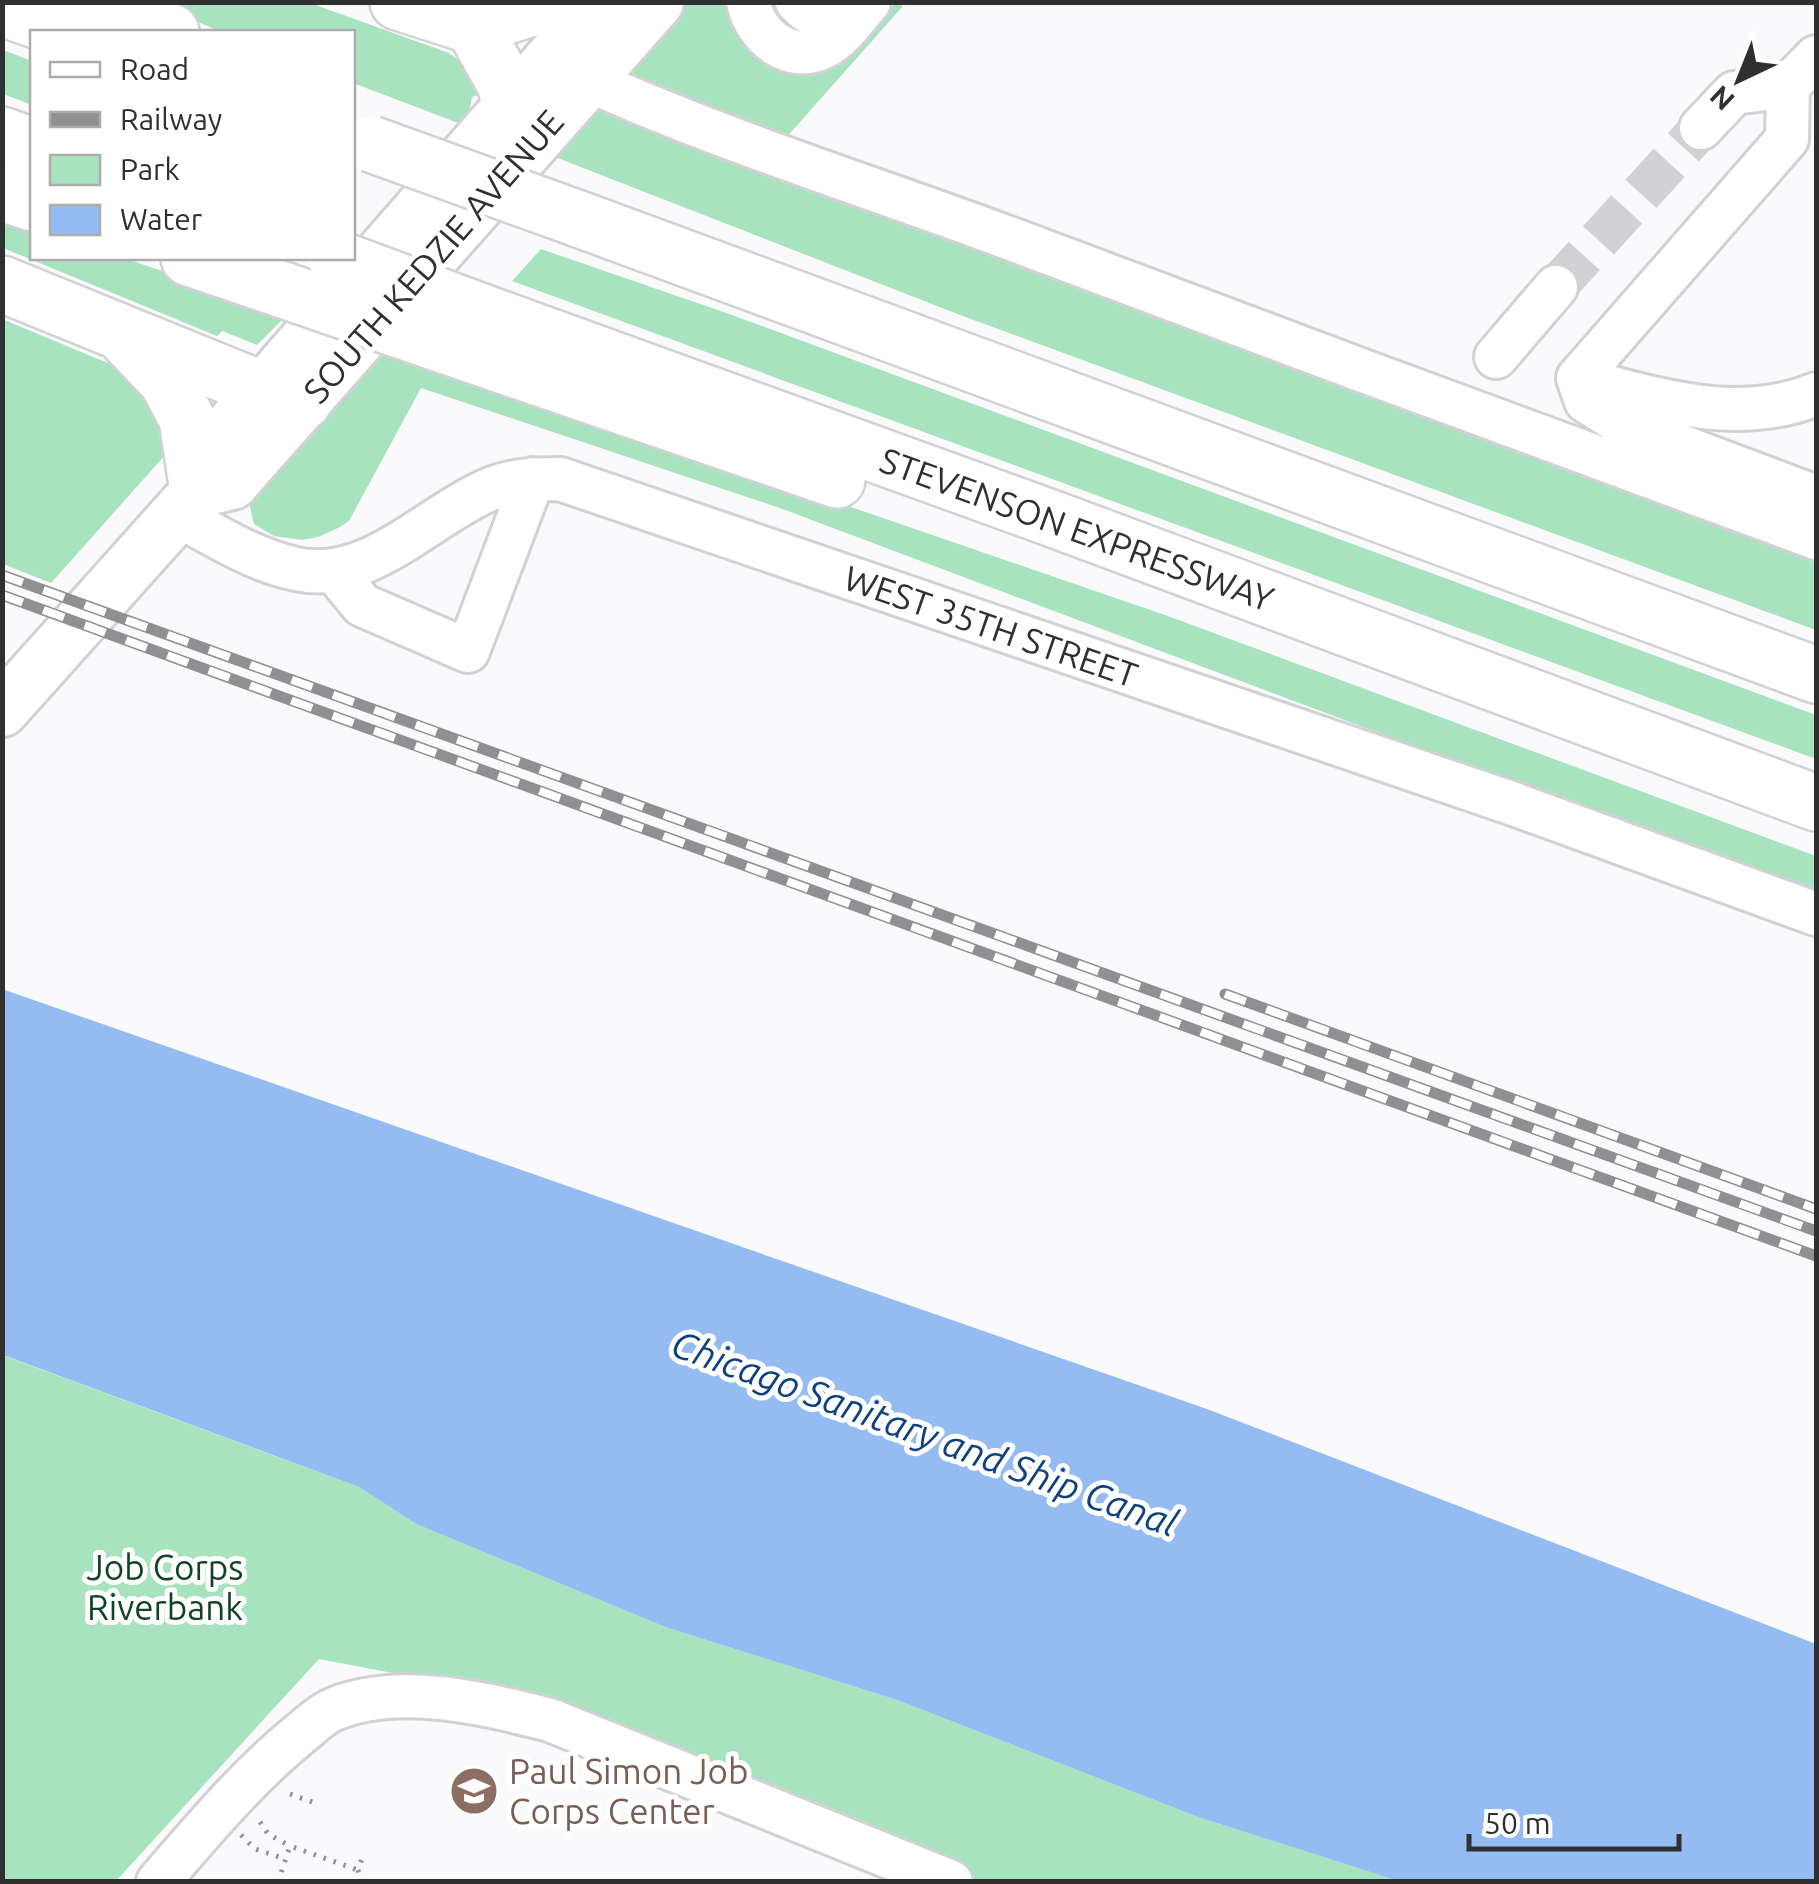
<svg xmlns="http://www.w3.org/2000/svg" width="1819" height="1884" viewBox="0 0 1819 1884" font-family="Ubuntu,sans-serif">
  <rect width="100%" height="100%" fill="#fafafd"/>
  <path fill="#a7e3bf" d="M 155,3 L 310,3 L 449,53 L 461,62 L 478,95 L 472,97 L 469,114 L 461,124 L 353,83 L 352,32 L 221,32 Z
    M 688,3 L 731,3 C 739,62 792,94 845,59 L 896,3 L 903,6 L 785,139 L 627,75 Z
    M 3,50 L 32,61 L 32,105 L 3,94 Z
    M 603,100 L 1816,546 L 1816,630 L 960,315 L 555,157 Z
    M 2,216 L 32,226 L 32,258 L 124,258 L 288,314 L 257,345 L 222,331 L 217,336 L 3,248 Z
    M 541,249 L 732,315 L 1816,715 L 1816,759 L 512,281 Z
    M 2,319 L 127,371 L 158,394 L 166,454 L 51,583 L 3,564 Z
    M 386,347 L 1165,615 L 1816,856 L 1816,897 L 777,507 L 421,388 L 349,521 L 340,527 L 318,537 L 302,540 L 274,536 L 254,524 L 249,502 Z
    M 2,1355 L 359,1487 L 416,1524 L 665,1627 L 897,1700 L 1198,1817 L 1398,1881 L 964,1881 L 534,1700 L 319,1659 L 116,1881 L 3,1881 Z"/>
  <path fill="#95bcf2" d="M 2,989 L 1207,1409 L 1816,1644 L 1816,1881 L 1398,1881 L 1198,1817 L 897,1700 L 665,1627 L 416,1524 L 359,1487 L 3,1355 Z"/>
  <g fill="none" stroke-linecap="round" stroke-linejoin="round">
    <path stroke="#d2d2d4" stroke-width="42" stroke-dasharray="42 21" stroke-linecap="butt" d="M 1556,287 L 1701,128"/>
    <g stroke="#d2d2d5" stroke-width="48">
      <path id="minor" d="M 748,2 C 755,36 790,65 824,47 C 842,38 856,17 869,2
        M 797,2 C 812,18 830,23 851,23
        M 588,80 C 726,142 872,187 1014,240 C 1281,340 1548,441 1816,538
        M 1701,128 L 1734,93 L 1788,86
        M 1496,357 L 1556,287
        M 1578,378 L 1787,139 L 1788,86 L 1816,57
        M 1578,378 L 1586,401 L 1624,425 L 1816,497
        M 1578,378 C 1654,400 1740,426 1816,394
        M 177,515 C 215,535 253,560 296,569 C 366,585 425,519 484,492 C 510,480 532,479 560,479 L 1511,803 L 1816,914
        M 335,572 L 362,605 L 468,651 L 533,479
        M 158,1882 C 203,1830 248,1776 301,1733 C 311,1725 321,1715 332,1710 C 398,1682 483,1703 550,1720 L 951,1882"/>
    </g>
    <g stroke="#d2d2d5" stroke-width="58">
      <path id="major" d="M 198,491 L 232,483 L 657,2
        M 2,710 L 198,491 L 207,454 L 601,2"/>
    </g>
    <g stroke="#d2d2d5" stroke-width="60">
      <path id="highway" d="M 103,2 L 171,32
        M 398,2 L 473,26 L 553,2
        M 2,8 L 70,32
        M 473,26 L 505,84 L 511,107 L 515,162
        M 2,135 L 32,146
        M 2,193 L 32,203
        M 576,218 L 1816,675
        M 189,258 L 251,279
        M 2,284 L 263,390 L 304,401
        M 490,315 L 1048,517 L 1816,803
        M 127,339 L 167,381 L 187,419 L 198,491
        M 458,350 L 837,480"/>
    </g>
    <path stroke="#929294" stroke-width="5" stroke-dasharray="2.5 8" stroke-linecap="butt" d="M 290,1794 L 318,1804
      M 260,1822 L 268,1834 L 290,1846
      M 241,1835 L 255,1849 L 286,1859
      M 278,1882 L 290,1846 L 358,1870
      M 363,1882 L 358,1870 L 364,1853"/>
    <use href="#minor" stroke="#fff" stroke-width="42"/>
    <use href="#major" stroke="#fff" stroke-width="52"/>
    <use href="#highway" stroke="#fff" stroke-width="55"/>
    <g stroke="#909092" stroke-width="11">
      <path id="rail" d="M 2,575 L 1816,1231
        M 2,595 L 1816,1256
        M 1225,994 L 1816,1209"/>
    </g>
    <use href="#rail" stroke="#fff" stroke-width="8" stroke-dasharray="22" stroke-linecap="butt"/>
    <g stroke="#d2d2d5" stroke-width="60" stroke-linecap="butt">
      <path id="highway-bridge" d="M 371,144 L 576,218
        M 336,258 L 490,315
        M 251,279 L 458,350"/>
    </g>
    <use href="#highway-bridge" stroke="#fff" stroke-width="55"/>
  </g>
  <defs>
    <g id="school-disc" transform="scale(2.5)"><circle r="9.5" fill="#8d6e63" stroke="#fff"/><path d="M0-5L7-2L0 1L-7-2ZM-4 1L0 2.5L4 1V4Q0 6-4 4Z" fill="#fff"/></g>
  </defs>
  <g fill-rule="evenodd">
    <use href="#school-disc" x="474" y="1791"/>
  </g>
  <g text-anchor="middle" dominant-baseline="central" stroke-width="10" stroke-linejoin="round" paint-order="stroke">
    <g font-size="35" fill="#303031" stroke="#fff">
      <text transform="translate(433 256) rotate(-49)">SOUTH KEDZIE AVENUE</text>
      <text transform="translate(1077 529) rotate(20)">STEVENSON EXPRESSWAY</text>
      <text transform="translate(991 626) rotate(19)">WEST 35TH STREET</text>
    </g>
    <g font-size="35" fill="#0f442a" stroke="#fff">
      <text x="165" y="1567">Job Corps<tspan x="165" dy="40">Riverbank</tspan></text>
    </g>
    <g font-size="35" fill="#785e54" stroke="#fff" text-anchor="start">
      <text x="509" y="1771">Paul Simon Job<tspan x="509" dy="40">Corps Center</tspan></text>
    </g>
    <g font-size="38" font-style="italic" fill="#0f4180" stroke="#fff">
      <text transform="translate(925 1433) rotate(20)">Chicago Sanitary and Ship Canal</text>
    </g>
  </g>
  <rect width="1819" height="1884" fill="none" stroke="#303031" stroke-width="10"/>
  <rect x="30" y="30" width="325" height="230" fill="#ffffff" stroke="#acacad" stroke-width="2.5"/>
  <rect x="50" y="62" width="50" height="15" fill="#ffffff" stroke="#acacad" stroke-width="2.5"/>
  <text x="120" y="80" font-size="30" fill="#303031">Road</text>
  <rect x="50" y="112" width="50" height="15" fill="#909092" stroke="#acacad" stroke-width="2.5"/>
  <text x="120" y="130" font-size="30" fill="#303031">Railway</text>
  <rect x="50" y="155" width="50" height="30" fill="#a7e3bf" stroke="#acacad" stroke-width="2.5"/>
  <text x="120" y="180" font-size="30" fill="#303031">Park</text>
  <rect x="50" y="205" width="50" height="30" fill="#95bcf2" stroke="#acacad" stroke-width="2.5"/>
  <text x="120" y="230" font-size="30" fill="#303031">Water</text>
  <g transform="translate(1739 80) rotate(223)" stroke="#ffffff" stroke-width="8" paint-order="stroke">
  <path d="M0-8L18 38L0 25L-18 38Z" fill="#303031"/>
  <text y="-15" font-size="28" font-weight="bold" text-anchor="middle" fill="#303031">N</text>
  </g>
  <path d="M1469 1834v15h210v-15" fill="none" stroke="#303031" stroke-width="5"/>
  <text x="1484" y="1834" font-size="30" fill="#303031" stroke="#ffffff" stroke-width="8" paint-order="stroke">50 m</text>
</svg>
